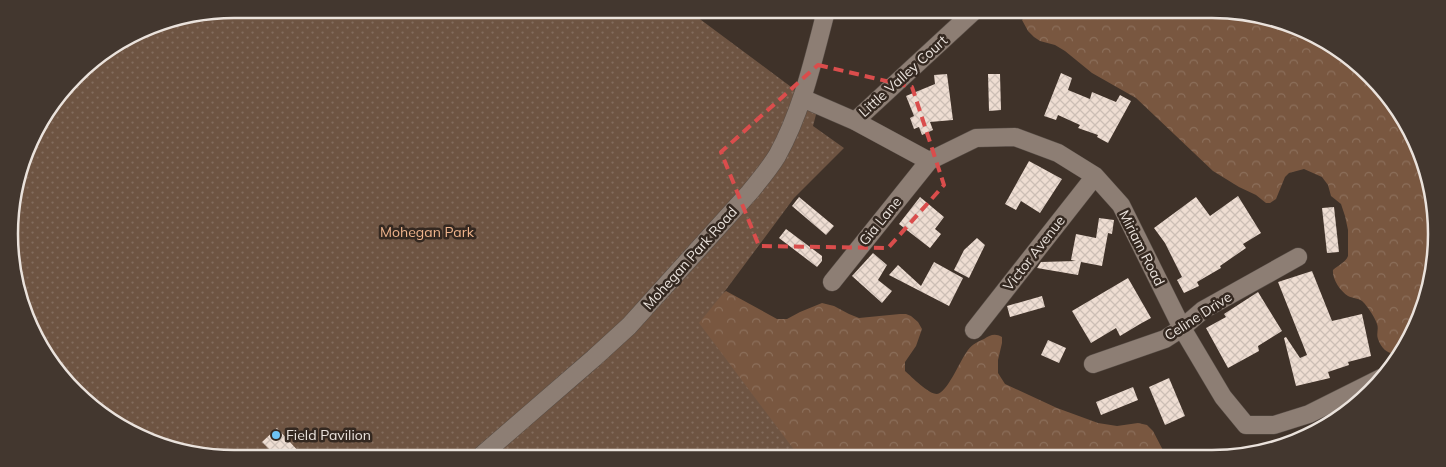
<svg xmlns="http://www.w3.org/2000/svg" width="1446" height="467" viewBox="0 0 1446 467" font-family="Mulish,sans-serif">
  <defs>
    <pattern id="forest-crowns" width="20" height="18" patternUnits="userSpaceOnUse" patternTransform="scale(1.25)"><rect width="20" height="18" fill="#795740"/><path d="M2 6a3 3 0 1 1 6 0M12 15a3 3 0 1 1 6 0" fill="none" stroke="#8c6f5b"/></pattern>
    <pattern id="park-dots" width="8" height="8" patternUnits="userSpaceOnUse" patternTransform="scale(1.25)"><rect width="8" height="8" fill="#6e5442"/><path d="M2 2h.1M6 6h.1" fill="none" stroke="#836c5d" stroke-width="1.8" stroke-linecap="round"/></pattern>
    <pattern id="building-cross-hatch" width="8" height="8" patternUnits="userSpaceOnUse" patternTransform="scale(1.25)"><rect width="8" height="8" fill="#eeddd2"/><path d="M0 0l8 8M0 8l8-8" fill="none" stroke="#ccbeb5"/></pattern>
  </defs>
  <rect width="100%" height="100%" fill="#3f3229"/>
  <path fill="url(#forest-crowns)" d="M 1030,12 L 1257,13 L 1338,47 L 1400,109 L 1433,190 L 1433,278 L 1407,346 C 1397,359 1383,354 1378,339 C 1376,334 1379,329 1377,324 C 1376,319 1366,304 1362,301 C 1358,298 1352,298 1348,296 C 1340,291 1332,279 1333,270 C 1337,266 1346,262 1348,256 L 1348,230 L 1345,216 L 1341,204 L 1331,196 L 1328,185 L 1322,177 L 1304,169 L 1289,173 L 1285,177 L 1276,199 L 1270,203 L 1266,203 L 1256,195 L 1239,187 L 1213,171 L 1136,98 L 1092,73 L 1065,51 L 1055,45 L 1040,41 L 1034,37 L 1028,31 L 1022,20 Z
    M 726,291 L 777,319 L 787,319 L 800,312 L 822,303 L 834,306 L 849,314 L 859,318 L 900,314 L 906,314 L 911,316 L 918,322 L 922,329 L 916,346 L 905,362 L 905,371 C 912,377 928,394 937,394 C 947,393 960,361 966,353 C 970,346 976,342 984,339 C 990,335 995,333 1002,337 L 1002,343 L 998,360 L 998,373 L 1005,384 L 1057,408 L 1098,423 L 1117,426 L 1138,423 L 1147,425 L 1153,431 L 1166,456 L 502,455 Z"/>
  <path fill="url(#park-dots)" d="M 234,9 L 689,11 L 818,107 L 813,126 L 844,148 L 794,198 L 725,291 L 699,323 L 798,455 L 189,454 L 109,421 L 55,370 L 16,291 L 11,204 L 32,134 L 85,65 L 148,26 Z"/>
  <path fill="url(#building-cross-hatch)" d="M 1061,73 L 1072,78 L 1068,90 L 1090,99 L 1092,92 L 1116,102 L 1120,95 L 1131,101 L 1108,143 L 1097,137 L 1098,135 L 1078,128 L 1080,125 L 1058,115 L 1056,120 L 1044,116 Z
    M 947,74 L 953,120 L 930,122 L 933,130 L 922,135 L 919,127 L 914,129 L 910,118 L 914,116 L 906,96 L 935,84 L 934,75 Z
    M 988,74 L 1000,74 L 1001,110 L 989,111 Z
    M 1029,161 L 1062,179 L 1040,213 L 1021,201 L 1016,210 L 1005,204 Z
    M 1238,196 L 1261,233 L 1243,244 L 1246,248 L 1220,266 L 1221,268 L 1197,282 L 1199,286 L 1184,293 L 1177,280 L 1182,277 L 1165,243 L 1154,228 L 1196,197 L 1210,216 Z
    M 799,197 L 834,226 L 826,235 L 792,206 Z
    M 920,197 L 944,217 L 935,229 L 941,234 L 930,248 L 899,224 Z
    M 1334,207 L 1339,252 L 1327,253 L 1322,208 Z
    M 1099,218 L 1114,220 L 1112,234 L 1108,233 L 1102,266 L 1081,262 L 1078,275 L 1037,268 L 1041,262 L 1076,261 L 1071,260 L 1076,234 L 1096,238 Z
    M 786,229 L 822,256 L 822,261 L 817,267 L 779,238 Z
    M 977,238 L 985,245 L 969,278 L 954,270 L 964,250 Z
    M 873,253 L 887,265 L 878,280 L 892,291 L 882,303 L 852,276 Z
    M 934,262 L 963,278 L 949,306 L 889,275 L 898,265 L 921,286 Z
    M 1312,271 L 1332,321 L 1362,314 L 1371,356 L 1348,362 L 1349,365 L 1328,372 L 1330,378 L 1296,386 L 1284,338 L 1286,337 L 1300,358 L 1307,355 L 1278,282 Z
    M 1128,278 L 1151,318 L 1140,324 L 1120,336 L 1116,328 L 1091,343 L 1072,311 Z
    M 1258,292 L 1282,331 L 1258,346 L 1259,351 L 1228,368 L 1206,328 L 1226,317 L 1224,314 Z
    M 1042,296 L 1045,307 L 1010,317 L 1007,306 Z
    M 1048,340 L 1066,348 L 1059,363 L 1041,355 Z
    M 1169,378 L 1185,416 L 1165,425 L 1149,387 Z
    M 1133,387 L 1138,400 L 1101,415 L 1096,402 Z
    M 277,428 L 301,454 L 274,454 L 262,442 Z"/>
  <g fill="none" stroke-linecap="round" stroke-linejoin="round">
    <g stroke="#584e47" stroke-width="19">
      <path id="minor" d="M 802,98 L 855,121 L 929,161 L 976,138 L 1015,137 L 1058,153 L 1095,176 L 1121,205 L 1182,328 L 1223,397 L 1246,425 L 1274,425 L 1309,414 L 1381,378
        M 855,121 L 973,12
        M 832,282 L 929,161
        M 974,330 L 1095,176
        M 1093,364 L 1165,339 L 1182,328 L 1203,310 L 1298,257
        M 482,455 L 594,358 L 629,326 L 749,193 C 759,181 769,169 777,156 C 802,111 813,61 826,11"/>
    </g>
    <use href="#minor" stroke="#8d7e74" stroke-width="18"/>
  </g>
  <path fill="none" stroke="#da4d4c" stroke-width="4" stroke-dasharray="10 6" stroke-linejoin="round" d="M 818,65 L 912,87 L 944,185 L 888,248 L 759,246 L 721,152 Z"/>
  <circle fill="#6dc2f3" stroke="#342820" stroke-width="2" cx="276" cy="435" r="5"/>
  <g text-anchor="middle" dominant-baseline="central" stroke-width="5" stroke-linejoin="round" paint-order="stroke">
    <g font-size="14" fill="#eae2dc" stroke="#342820">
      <text transform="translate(903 76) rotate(-42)">Little Valley Court</text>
      <text transform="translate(880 221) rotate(-51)">Gia Lane</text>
      <text transform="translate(1142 248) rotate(63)">Miriam Road</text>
      <text transform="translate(1034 253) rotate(-52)">Victor Avenue</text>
      <text transform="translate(690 258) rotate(-48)">Mohegan Park Road</text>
      <text transform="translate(1198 316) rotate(-33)">Celine Drive</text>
    </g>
    <g font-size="14" fill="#efb48c" stroke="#342820">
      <text x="427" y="232">Mohegan Park</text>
    </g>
    <g font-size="14" fill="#eae2dc" stroke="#342820" text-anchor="start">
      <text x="286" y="435">Field Pavilion</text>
    </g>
  </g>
  <path d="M0 0H1446V467H0ZM234 18H1212A216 216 0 0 1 1428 234V234A216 216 0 0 1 1212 450H234A216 216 0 0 1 18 234V234A216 216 0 0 1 234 18Z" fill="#43372f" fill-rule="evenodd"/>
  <path fill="none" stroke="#eae2dc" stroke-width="2.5" d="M234 18H1212A216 216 0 0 1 1428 234V234A216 216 0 0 1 1212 450H234A216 216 0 0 1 18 234V234A216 216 0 0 1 234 18Z"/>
</svg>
